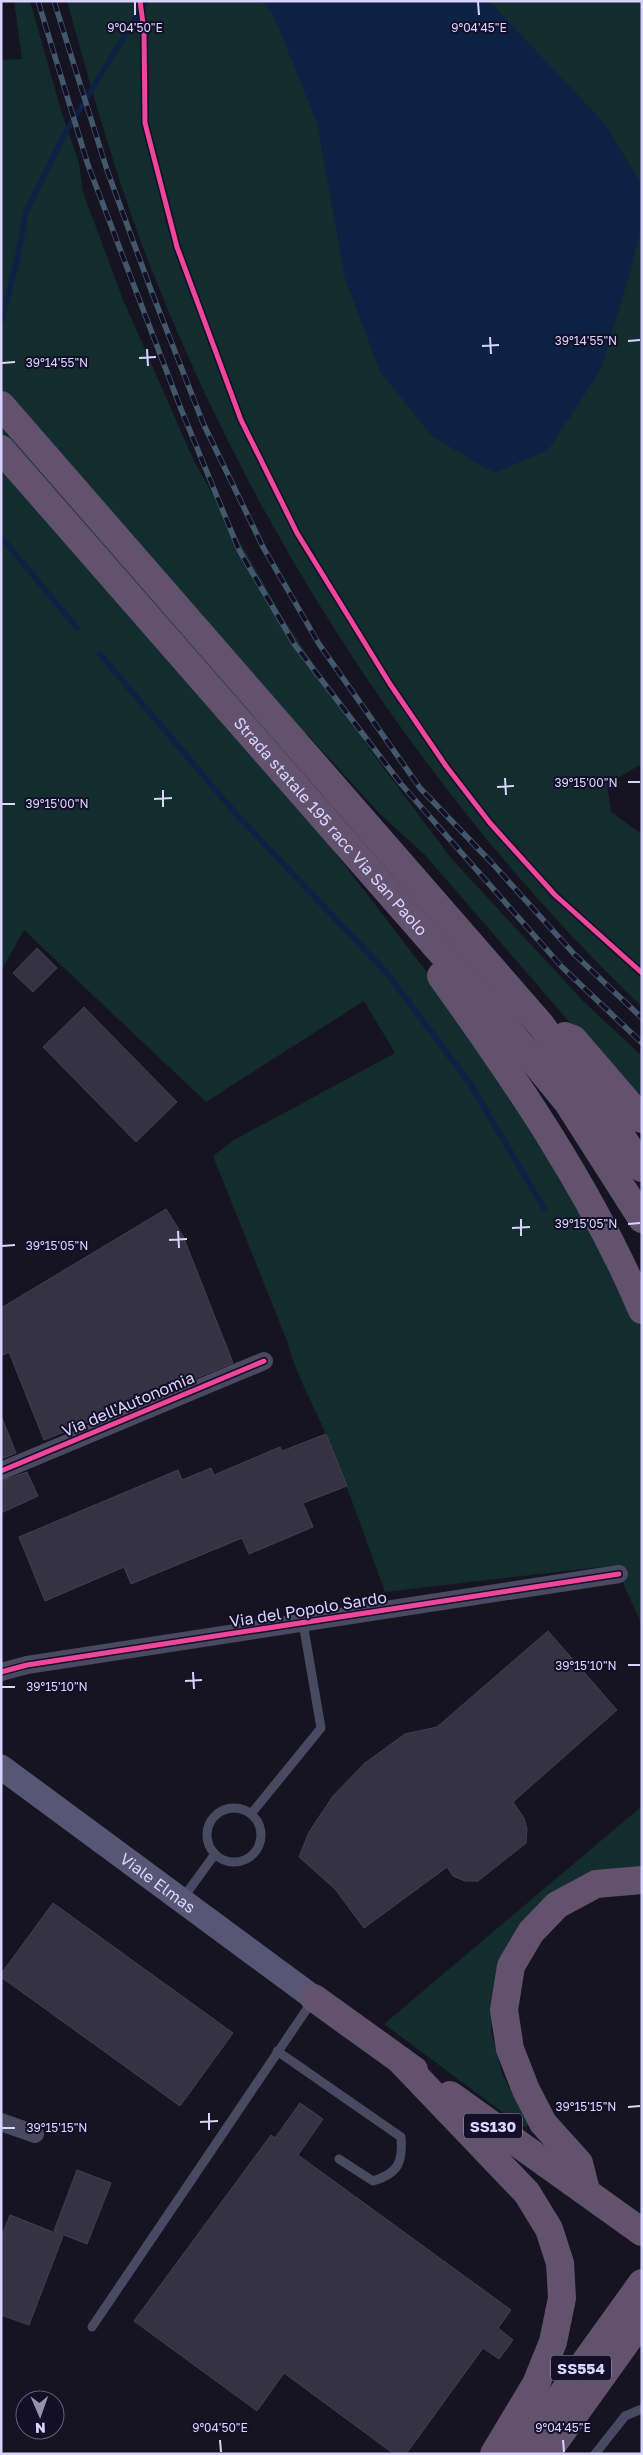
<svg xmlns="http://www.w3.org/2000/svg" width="643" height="2455" viewBox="0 0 643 2455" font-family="'Golos Text',sans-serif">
  <rect width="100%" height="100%" fill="#161421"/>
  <path fill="#132c2d" d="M 14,1 L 30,1 L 61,110 L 79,163 L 83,192 L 124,302 L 195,463 L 282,616 L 370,750 L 451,858 L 584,1002 L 642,1056 L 642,1106 L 425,855 L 380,814 L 306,733 L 267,772 L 317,829 L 456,1010 L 503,1078 L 626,1293 L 642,1330 L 642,1625 L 625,1588 L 618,1565 L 385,1592 C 366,1540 348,1488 327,1437 C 314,1405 296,1376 287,1341 L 213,1156 L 234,1140 L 395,1053 L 364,1001 L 206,1102 L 24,930 L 1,971 L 1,60 L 22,59 Z
    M 67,1 L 642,1 L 642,764 L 607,784 L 611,812 L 642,834 L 642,1007 C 436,809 268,557 161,293 C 122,199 94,99 67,1 Z
    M 642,1806 L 642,1872 L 609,1874 L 503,1958 L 494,1986 L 491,2031 L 503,2076 L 529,2125 L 522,2127 L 384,2024 Z"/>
  <path fill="#0d2144" d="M 262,1 L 489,1 L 604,123 L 642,185 L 642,222 L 632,266 L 600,371 L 548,450 L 494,473 L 432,436 L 380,371 L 345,278 L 317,123 L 273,14 Z"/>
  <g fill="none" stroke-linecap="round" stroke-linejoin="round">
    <path stroke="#0d2144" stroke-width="5.5" d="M 1,322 L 17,260 L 26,212 L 64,135 L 146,1
      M 1,537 L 77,628
      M 100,654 L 236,814 L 386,972 L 471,1085 L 544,1208"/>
  </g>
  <path fill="#343243" stroke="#433f54" d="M 37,948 L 57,968 L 33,992 L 13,973 Z
    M 84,1007 L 177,1102 L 136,1142 L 43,1047 Z
    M 166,1209 L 183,1236 L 233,1363 L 44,1440 L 9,1352 L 1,1356 L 1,1308 Z
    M 2,1418 L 16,1453 L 1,1459 L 1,1419 Z
    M 326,1434 L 347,1486 L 303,1503 L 313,1527 L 249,1554 L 242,1538 L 131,1584 L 124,1567 L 45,1601 L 19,1537 L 178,1470 L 182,1480 L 211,1468 L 214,1475 L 280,1447 L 282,1451 Z
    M 27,1472 L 38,1496 L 1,1513 L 1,1481 Z
    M 548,1631 L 617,1710 L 513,1802 L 524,1818 L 527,1829 L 526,1843 L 478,1881 L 465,1881 L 453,1876 L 447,1867 L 364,1928 L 335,1889 L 299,1857 L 309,1832 L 333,1796 L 365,1763 L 405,1734 L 437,1727 Z
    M 53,1903 L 233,2033 L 180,2106 L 1,1977 L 1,1974 Z
    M 300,2103 L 323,2119 L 298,2155 L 511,2310 L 498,2328 L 513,2340 L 499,2359 L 483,2348 L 406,2454 L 394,2454 L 284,2373 L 257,2411 L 134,2321 L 271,2135 L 275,2138 Z
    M 77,2170 L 111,2183 L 87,2244 L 54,2231 Z
    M 10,2215 L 63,2236 L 29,2325 L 1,2315 L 1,2238 Z"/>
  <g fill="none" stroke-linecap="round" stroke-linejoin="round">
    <path stroke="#4a4962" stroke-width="9" d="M207 1835a27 27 0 1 1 54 0a27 27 0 1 1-54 0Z
      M 251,1814 L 321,1728 L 303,1623
      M 183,1898 L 215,1854
      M 277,2051 L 401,2137 C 403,2162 399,2173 373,2181 L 339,2159
      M 92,2327 L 313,2000
      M 595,2454 L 625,2416 L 642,2409"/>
    <path stroke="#4a4962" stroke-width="18" d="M 1,1471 L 264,1361
      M 1,1672 L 27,1665 L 619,1574
      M 1,2122 L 35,2134"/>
    <path stroke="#575674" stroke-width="25" id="s1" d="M 1,1767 L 314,1998"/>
    <g stroke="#62526e" stroke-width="28">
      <path d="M 1,405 L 541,1025 L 612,1122 L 642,1168"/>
      <path id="s2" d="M 1,449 L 502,1022 L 568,1103 L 642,1219"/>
      <path d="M 441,976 C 517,1082 591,1190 642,1310"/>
      <path d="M 565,1036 L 573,1039 L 642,1119"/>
      <path d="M 314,1998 L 414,2070"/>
      <path d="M 400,2060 L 527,2193 L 549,2229 L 560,2263 L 562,2298 L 553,2342 L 536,2384 L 494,2454"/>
      <path d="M 450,2095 L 642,2232"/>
      <path d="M 586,2191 L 579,2163 L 543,2123 L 526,2090 L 510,2049 L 504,2010 L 511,1966 L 531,1932 L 557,1905 L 596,1884 L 642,1880"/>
      <path d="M 519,2454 L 642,2283"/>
      <path d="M 546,2454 L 642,2320"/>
    </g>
    <g stroke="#43596b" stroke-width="5.5">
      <path id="rail" d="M 38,1 L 88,165 L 181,409 L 239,550 L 295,645 L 401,784 L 562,967 L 642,1043
        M 54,1 L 107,170 L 151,290 L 203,423 L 263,547 L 319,644 L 420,788 L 491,862 L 574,954 L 642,1018"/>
    </g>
    <use href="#rail" stroke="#130f26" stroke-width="4" stroke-dasharray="11" stroke-linecap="butt"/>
    <g stroke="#130f26" stroke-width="8">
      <path id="cycleway" d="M 140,1 L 144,31 L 145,123 L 177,247 L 241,420 L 297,533 L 390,684 L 446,766 L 490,823 L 555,895 L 642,973
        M 1,1471 L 264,1361
        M 1,1672 L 27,1665 L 619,1574"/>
    </g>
    <use href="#cycleway" stroke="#ed469a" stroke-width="5"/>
  </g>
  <path fill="none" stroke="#d9d4ff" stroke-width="2" d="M 135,2 L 135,15M 478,2 L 479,15M 490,337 L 491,354M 628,341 L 640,340M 482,346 L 499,345M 147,349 L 148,366M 139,358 L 156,357M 2,363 L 15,362M 505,778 L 506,795M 628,782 L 640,782M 497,787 L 514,786M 163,790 L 163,807M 154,799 L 172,798M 2,804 L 15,804M 521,1219 L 521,1236M 628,1224 L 640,1223M 512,1228 L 530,1227M 178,1231 L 179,1248M 169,1240 L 187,1239M 2,1246 L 15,1245M 628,1665 L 640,1665M 193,1672 L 194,1689M 185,1681 L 202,1680M 2,1687 L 15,1687M 628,2107 L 640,2106M 209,2113 L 209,2130M 200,2122 L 218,2121M 2,2128 L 15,2128M 220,2440 L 221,2452M 563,2440 L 564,2452"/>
  <g text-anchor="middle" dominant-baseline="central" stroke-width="4" stroke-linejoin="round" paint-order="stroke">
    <g fill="#130f26" stroke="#9e99be" stroke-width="1">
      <rect x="464" y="2113.5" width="58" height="25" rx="4"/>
      <rect x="551" y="2355.5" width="60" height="25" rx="4"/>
    </g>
    <g font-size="15" font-weight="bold" fill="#d9d4ff">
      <text x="493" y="2126">SS130</text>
      <text x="581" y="2368">SS554</text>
    </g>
    <g font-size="16" fill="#d9d4ff" stroke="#130f26">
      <text stroke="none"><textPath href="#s2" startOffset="501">Strada statale 195 racc Via San Paolo</textPath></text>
      <text transform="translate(128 1404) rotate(-23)">Via dell'Autonomia</text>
      <text transform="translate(308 1609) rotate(-9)">Via del Popolo Sardo</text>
      <text stroke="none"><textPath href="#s1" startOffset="195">Viale Elmas</textPath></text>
    </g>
  </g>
  <g font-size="12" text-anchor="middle" fill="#d9d4ff" stroke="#130f26" stroke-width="4" stroke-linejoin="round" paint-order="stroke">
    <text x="135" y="32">9°04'50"E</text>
    <text x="479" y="32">9°04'45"E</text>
    <text x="586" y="345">39°14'55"N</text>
    <text x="57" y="367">39°14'55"N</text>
    <text x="586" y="787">39°15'00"N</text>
    <text x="57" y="808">39°15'00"N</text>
    <text x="586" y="1228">39°15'05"N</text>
    <text x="57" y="1250">39°15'05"N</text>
    <text x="586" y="1670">39°15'10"N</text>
    <text x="57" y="1691">39°15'10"N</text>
    <text x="586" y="2111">39°15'15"N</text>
    <text x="57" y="2132">39°15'15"N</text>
    <text x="220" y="2432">9°04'50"E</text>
    <text x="563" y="2432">9°04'45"E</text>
  </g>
  <rect width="643" height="2455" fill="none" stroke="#d9d4ff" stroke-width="5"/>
  <g transform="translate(40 2415) rotate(178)"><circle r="24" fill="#130f26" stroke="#625e7d"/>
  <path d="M0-4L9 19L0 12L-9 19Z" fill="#9591b1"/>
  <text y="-8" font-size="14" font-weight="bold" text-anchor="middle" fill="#d9d4ff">N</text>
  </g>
</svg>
